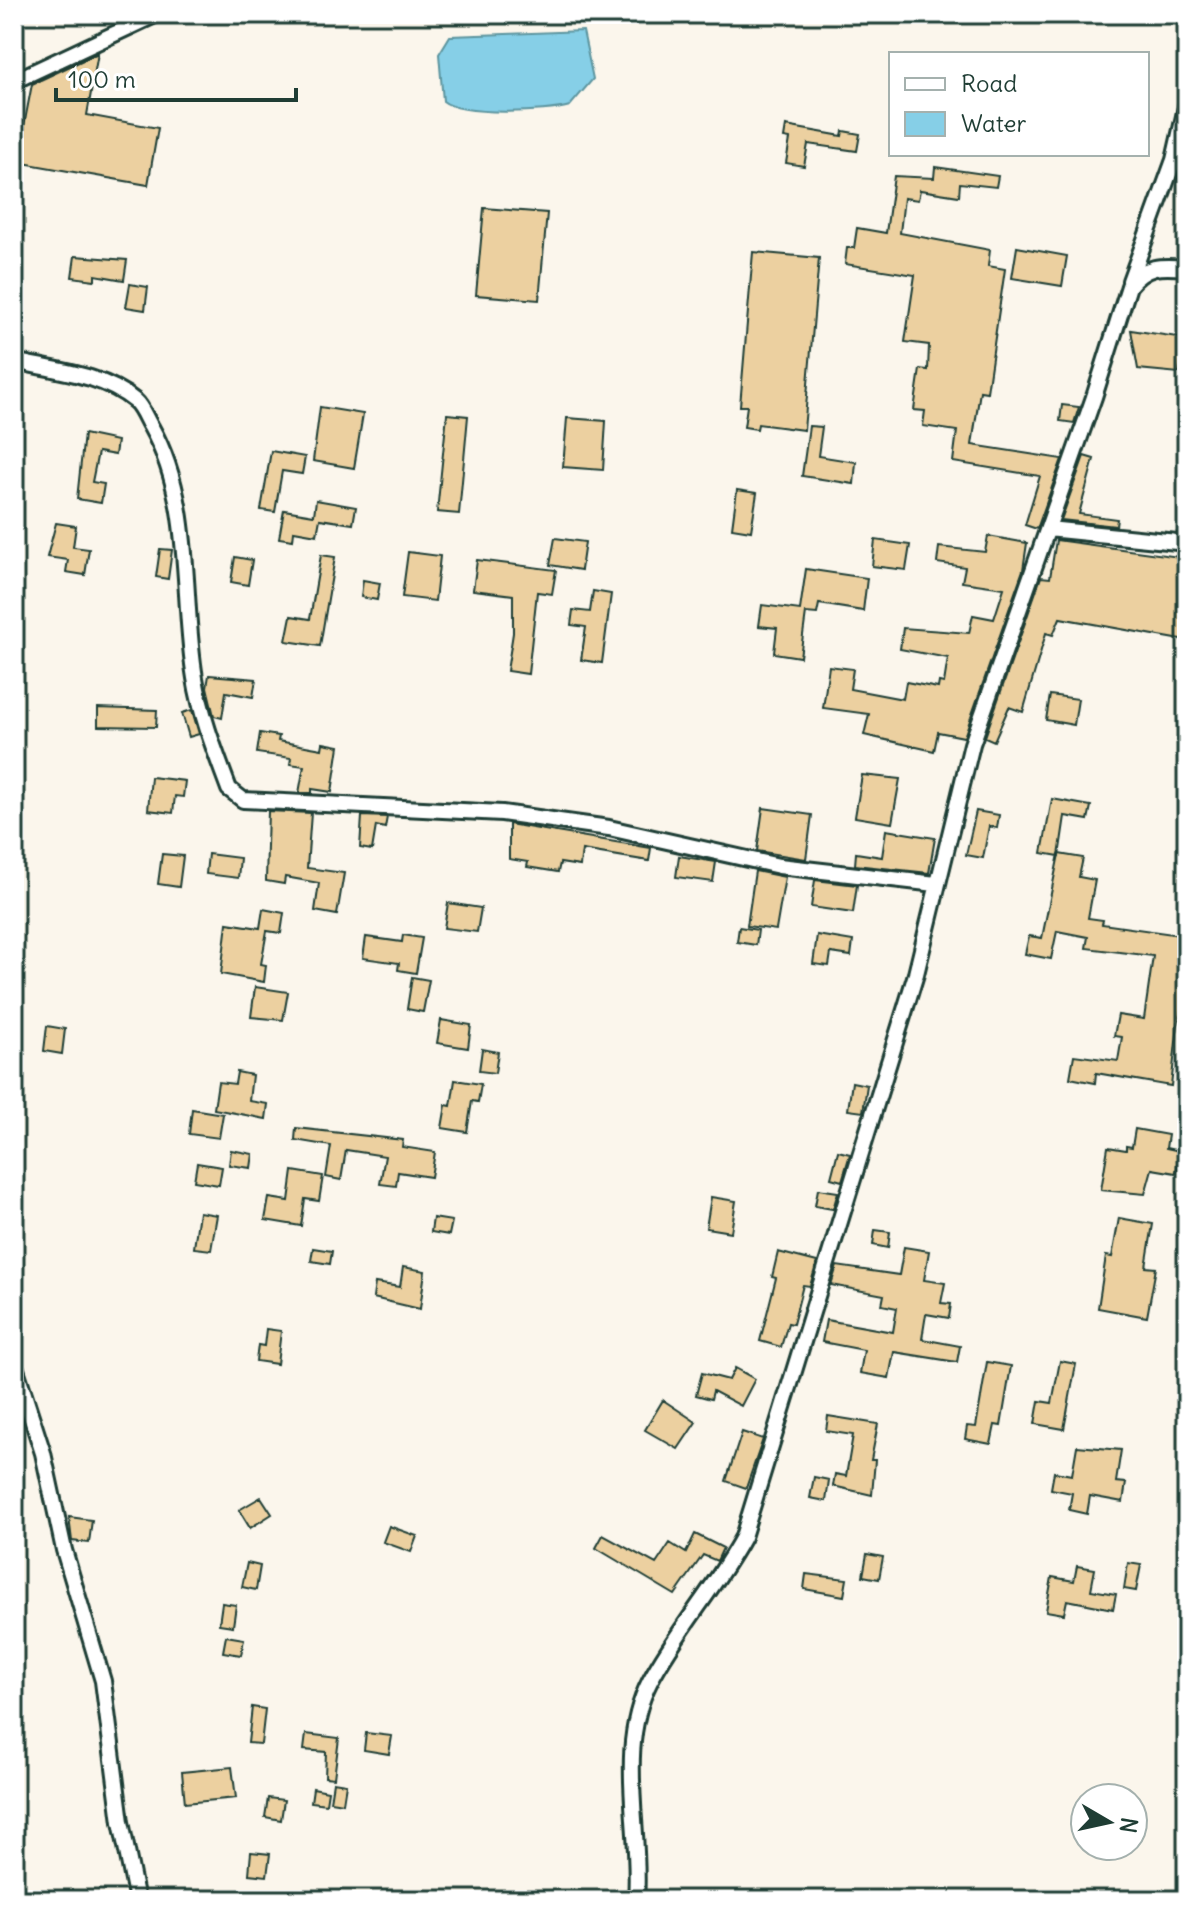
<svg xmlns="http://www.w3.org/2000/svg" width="1201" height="1914" viewBox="0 0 1201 1914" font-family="Delius,sans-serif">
  <rect width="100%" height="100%" fill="#fbf6ec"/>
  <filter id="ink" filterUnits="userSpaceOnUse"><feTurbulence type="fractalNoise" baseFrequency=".0125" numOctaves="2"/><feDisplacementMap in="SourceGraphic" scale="16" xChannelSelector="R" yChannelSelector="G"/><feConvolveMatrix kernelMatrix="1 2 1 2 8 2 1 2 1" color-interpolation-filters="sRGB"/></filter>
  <g filter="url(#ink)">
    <path fill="#86cfe7" stroke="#5d959f" stroke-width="2" d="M 583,31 L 593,79 L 570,106 C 547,113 461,116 443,101 L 439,54 L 450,36 Z"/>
    <path fill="#ecd0a0" stroke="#1f3d34" stroke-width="2" d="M 98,53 L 87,115 L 158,128 L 148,185 L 17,162 L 32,84 Z
      M 786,126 L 842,136 L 843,131 L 860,134 L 857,151 L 808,144 L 804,166 L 786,163 L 790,139 L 784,138 Z
      M 935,167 L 998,176 L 996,187 L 960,183 L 959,196 L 920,190 L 918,200 L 904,198 L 900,233 L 990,250 L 988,266 L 1005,269 L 987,392 L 980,391 L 972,445 L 1062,459 L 1037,529 L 1025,525 L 1040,476 L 953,462 L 957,431 L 923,426 L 925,411 L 914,410 L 920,369 L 928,370 L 929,345 L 905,342 L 915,275 L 845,264 L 847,248 L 854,248 L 857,228 L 886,233 L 894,176 L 934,178 Z
      M 484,208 L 547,213 L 539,300 L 476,295 Z
      M 1017,247 L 1067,256 L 1062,286 L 1012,278 Z
      M 753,252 L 819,258 L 804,430 L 758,424 L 757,429 L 744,427 L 747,406 L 740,406 Z
      M 75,256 L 127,260 L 124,280 L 95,275 L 95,280 L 72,277 Z
      M 130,284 L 148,287 L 145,310 L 126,307 Z
      M 1131,330 L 1184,338 L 1179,373 L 1138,369 Z
      M 1062,405 L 1079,407 L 1074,423 L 1060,421 Z
      M 320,407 L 363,414 L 354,468 L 313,461 Z
      M 447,414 L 468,416 L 459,514 L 437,512 Z
      M 567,418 L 606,421 L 603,470 L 563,467 Z
      M 809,426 L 822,427 L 818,456 L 856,462 L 854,484 L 802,476 Z
      M 84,434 L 117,441 L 115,455 L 98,452 L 92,482 L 104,484 L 101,503 L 77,499 Z
      M 271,451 L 305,457 L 302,474 L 282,471 L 275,512 L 261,510 Z
      M 1084,456 L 1094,459 L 1079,514 L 1117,519 L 1116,526 L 1061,520 Z
      M 737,490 L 757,493 L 751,531 L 732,528 Z
      M 316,500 L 356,507 L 353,524 L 320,519 L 317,535 L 294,531 L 293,540 L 279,538 L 284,510 L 314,515 Z
      M 56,523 L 76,526 L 73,547 L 89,549 L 85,575 L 66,572 L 68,560 L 47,557 Z
      M 988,536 L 1027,543 L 1023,570 L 964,737 L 938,732 L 934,751 L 864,735 L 869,714 L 823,708 L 829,666 L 853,669 L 850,689 L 903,699 L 906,682 L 938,688 L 939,682 L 944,683 L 948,658 L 900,649 L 903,628 L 969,633 L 973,615 L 994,619 L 1004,588 L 962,582 L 965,567 L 937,563 L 939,547 L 985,552 Z
      M 555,538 L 585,542 L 581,570 L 550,565 Z
      M 875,540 L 910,545 L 906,570 L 872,566 Z
      M 1056,540 L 1187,558 L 1187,641 L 1060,618 L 1053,635 L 1046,633 L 1023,712 L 1009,707 L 994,741 L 985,737 L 1041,577 L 1050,578 Z
      M 160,549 L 172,550 L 168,579 L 156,577 Z
      M 408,552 L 440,556 L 435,601 L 402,597 Z
      M 321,555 L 335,557 L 320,646 L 286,641 L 291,616 L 310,619 Z
      M 235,557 L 252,560 L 248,585 L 231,582 Z
      M 477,560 L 556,570 L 552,594 L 537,592 L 528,674 L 507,671 L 513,633 L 513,595 L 473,590 Z
      M 806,569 L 867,578 L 863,611 L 819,604 L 817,614 L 806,613 L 800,657 L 774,653 L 777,628 L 759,626 L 762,605 L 800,610 Z
      M 363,580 L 380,583 L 377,600 L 361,597 Z
      M 593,591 L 611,594 L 602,663 L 581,660 L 586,627 L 571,625 L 573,610 L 590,612 Z
      M 209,675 L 256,679 L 253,697 L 226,692 L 222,718 L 214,716 L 207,687 Z
      M 1050,695 L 1078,699 L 1074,725 L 1046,720 Z
      M 98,708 L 157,710 L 156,727 L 98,726 Z
      M 192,710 L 199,734 L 189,737 L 182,713 Z
      M 260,733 L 279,736 L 278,741 L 322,749 L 323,743 L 339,746 L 332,792 L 312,789 L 312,793 L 299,793 L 304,766 L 290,764 L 291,758 L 257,753 Z
      M 862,775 L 900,779 L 892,823 L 855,817 Z
      M 151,777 L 185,781 L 183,797 L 175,796 L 173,813 L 148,810 Z
      M 1052,799 L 1091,806 L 1088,820 L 1065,816 L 1059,856 L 1042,853 Z
      M 763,808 L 812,815 L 806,859 L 757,851 Z
      M 268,811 L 311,813 L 307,868 L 344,873 L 337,915 L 315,911 L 319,883 L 285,877 L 284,884 L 266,881 Z
      M 976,811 L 999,815 L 997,828 L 989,826 L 983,858 L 966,855 Z
      M 362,816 L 387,817 L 385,828 L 376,826 L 372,850 L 360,848 Z
      M 509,824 L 651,848 L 649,861 L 582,850 L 580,866 L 560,863 L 558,872 L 527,867 L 528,862 L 509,859 Z
      M 886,830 L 935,838 L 929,873 L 855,865 L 856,853 L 882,857 Z
      M 162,854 L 183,856 L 179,887 L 158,884 Z
      M 208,854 L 240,858 L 238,878 L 206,874 Z
      M 1059,854 L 1083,858 L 1079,877 L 1095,880 L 1088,918 L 1103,920 L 1102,924 L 1187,936 L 1187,993 L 1184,993 L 1178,1025 L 1171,1086 L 1096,1073 L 1095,1083 L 1070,1078 L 1074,1055 L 1118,1061 L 1122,1037 L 1114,1036 L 1118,1015 L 1144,1019 L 1153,956 L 1086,948 L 1088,937 L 1057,931 L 1051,959 L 1025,954 L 1029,936 L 1042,938 Z
      M 679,856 L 716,862 L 713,882 L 676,877 Z
      M 755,871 L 785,877 L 776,930 L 747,926 Z
      M 815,880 L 857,885 L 853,913 L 811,907 Z
      M 448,903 L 481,908 L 477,932 L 444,928 Z
      M 263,909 L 284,913 L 281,933 L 267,931 L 261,964 L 266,965 L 264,982 L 221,974 L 227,923 L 260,928 Z
      M 739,927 L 758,930 L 756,945 L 737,942 Z
      M 403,935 L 422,938 L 416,973 L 398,970 L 399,963 L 363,958 L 366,937 L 402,942 Z
      M 817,935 L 853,941 L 851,956 L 831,953 L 829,966 L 813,964 Z
      M 412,977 L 429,980 L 423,1012 L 407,1009 Z
      M 255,987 L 288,992 L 283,1020 L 251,1017 Z
      M 441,1020 L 471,1025 L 468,1048 L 437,1043 Z
      M 47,1026 L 65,1029 L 62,1054 L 44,1051 Z
      M 482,1049 L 498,1052 L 495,1073 L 479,1071 Z
      M 237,1072 L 252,1075 L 249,1101 L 268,1104 L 266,1119 L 214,1109 L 218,1082 L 235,1084 Z
      M 455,1080 L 481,1084 L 478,1102 L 472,1101 L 467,1132 L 442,1128 L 446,1105 L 451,1106 Z
      M 852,1082 L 867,1085 L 863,1112 L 848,1110 Z
      M 192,1109 L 223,1114 L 219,1138 L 189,1134 Z
      M 296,1128 L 403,1140 L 402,1147 L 435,1152 L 431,1177 L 398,1172 L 396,1186 L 380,1184 L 385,1156 L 346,1150 L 341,1180 L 326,1177 L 331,1146 L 295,1140 Z
      M 1135,1129 L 1168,1135 L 1166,1148 L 1180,1151 L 1176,1173 L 1152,1169 L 1145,1194 L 1101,1190 L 1108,1147 L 1126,1150 L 1126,1146 L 1132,1147 Z
      M 231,1150 L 253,1154 L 251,1168 L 229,1165 Z
      M 838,1151 L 850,1154 L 842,1181 L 831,1178 Z
      M 197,1163 L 222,1167 L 219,1185 L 194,1181 Z
      M 293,1171 L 323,1176 L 319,1201 L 305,1199 L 301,1226 L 265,1220 L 269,1198 L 289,1201 Z
      M 818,1189 L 838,1192 L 833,1209 L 815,1206 Z
      M 711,1197 L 736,1201 L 731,1232 L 706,1228 Z
      M 199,1212 L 217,1215 L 211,1250 L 194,1248 Z
      M 433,1218 L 452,1221 L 449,1235 L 431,1232 Z
      M 1119,1218 L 1153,1224 L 1146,1267 L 1156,1268 L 1147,1317 L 1098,1308 L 1106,1256 L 1112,1257 Z
      M 875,1230 L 890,1232 L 888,1248 L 873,1245 Z
      M 904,1247 L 929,1251 L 924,1280 L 945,1283 L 941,1303 L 951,1304 L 949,1318 L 926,1314 L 922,1339 L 960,1346 L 957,1362 L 894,1352 L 889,1378 L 860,1373 L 864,1350 L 822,1342 L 826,1320 L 893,1332 L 897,1308 L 882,1305 L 884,1295 L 831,1285 L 837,1266 L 899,1275 Z
      M 313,1248 L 332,1251 L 330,1264 L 311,1261 Z
      M 778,1252 L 817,1262 L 810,1286 L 803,1285 L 793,1324 L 788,1323 L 781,1347 L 760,1341 L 776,1278 L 772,1277 Z
      M 403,1267 L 425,1271 L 420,1309 L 373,1298 L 375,1283 L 400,1287 Z
      M 266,1329 L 281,1331 L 277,1364 L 256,1361 L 258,1345 L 264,1346 Z
      M 1060,1361 L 1076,1364 L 1064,1429 L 1035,1424 L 1039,1401 L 1052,1403 Z
      M 987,1362 L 1011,1366 L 1001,1426 L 995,1425 L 991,1444 L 965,1439 L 967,1426 L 976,1427 Z
      M 735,1368 L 755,1379 L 741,1406 L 713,1391 L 711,1399 L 696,1395 L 702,1373 L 729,1380 Z
      M 663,1400 L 696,1422 L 678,1449 L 645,1430 Z
      M 828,1416 L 878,1424 L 871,1460 L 875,1460 L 872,1495 L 833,1486 L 835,1474 L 846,1476 L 853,1435 L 826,1431 Z
      M 742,1432 L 763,1439 L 746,1488 L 726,1481 Z
      M 1077,1446 L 1121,1450 L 1116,1482 L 1126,1483 L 1123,1502 L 1090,1496 L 1087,1514 L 1069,1510 L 1072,1493 L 1051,1489 L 1054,1472 L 1072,1475 Z
      M 814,1477 L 829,1480 L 826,1501 L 810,1498 Z
      M 261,1497 L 272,1514 L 250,1528 L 239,1510 Z
      M 69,1517 L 92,1520 L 89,1543 L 72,1541 Z
      M 389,1526 L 417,1536 L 411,1552 L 383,1542 Z
      M 695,1534 L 723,1548 L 717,1561 L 703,1555 L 675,1595 L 596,1548 L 603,1535 L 656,1564 L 670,1543 L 686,1553 Z
      M 867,1554 L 883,1557 L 879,1579 L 863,1576 Z
      M 247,1563 L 260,1566 L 256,1590 L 242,1587 Z
      M 1128,1563 L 1141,1565 L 1136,1591 L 1124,1589 Z
      M 1077,1566 L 1095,1569 L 1091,1590 L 1116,1594 L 1113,1609 L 1067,1600 L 1064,1614 L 1046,1611 L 1052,1577 L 1074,1581 Z
      M 806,1574 L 847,1579 L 844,1596 L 804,1589 Z
      M 222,1603 L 236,1605 L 233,1626 L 219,1624 Z
      M 226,1636 L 244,1639 L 241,1655 L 223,1652 Z
      M 252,1707 L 265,1709 L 261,1744 L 248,1743 Z
      M 366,1733 L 392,1736 L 389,1754 L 364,1750 Z
      M 306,1734 L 339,1738 L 334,1778 L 325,1777 L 326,1752 L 304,1750 Z
      M 232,1767 L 236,1798 L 185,1803 L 182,1772 Z
      M 333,1782 L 346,1784 L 343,1803 L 330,1801 Z
      M 313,1788 L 328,1791 L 326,1804 L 311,1802 Z
      M 268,1798 L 284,1800 L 281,1820 L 265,1817 Z
      M 251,1852 L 270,1854 L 267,1876 L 249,1874 Z"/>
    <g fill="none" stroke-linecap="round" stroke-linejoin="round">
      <g stroke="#1f3d34" stroke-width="20">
        <path id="street" d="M 14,81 L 157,14
          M 1130,281 L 1174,160 L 1187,103
          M 14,361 C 53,370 103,374 135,401 C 142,407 146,419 151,427 C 194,504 181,594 195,678 C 201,716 216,754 229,789 L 243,800 L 502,813 L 609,828 L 779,866 L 936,884
          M 1048,529 L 1187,543
          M 14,1363 L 43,1453 L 64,1550 L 103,1681 L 121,1822 L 137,1900
          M 636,1900 C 642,1829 615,1749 650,1681 C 676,1631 716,1587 743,1537 L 916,974 L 972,744 L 1094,397 L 1129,286 C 1146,264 1162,266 1187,268"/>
      </g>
      <use href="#street" stroke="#fff" stroke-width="14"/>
    </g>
  </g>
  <rect width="1201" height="1914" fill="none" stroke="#fff" stroke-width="48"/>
  <rect x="24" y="24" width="1153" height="1866" fill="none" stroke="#1f3d34" stroke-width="3" filter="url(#ink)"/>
  <rect x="889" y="52" width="260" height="104" fill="#ffffff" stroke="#a5b1ae" stroke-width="2"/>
  <rect x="905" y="78" width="40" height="12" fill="#ffffff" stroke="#a5b1ae" stroke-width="2"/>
  <text x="961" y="92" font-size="24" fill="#1f3d34">Road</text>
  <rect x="905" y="112" width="40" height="24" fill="#86cfe7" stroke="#a5b1ae" stroke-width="2"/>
  <text x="961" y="132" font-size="24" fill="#1f3d34">Water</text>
  <g transform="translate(1109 1822) rotate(99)"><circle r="38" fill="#ffffff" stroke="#a5b1ae" stroke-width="2"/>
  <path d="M0-6L14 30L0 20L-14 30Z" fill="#1f3d34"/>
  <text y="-12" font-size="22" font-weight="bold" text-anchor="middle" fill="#1f3d34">N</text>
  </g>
  <path d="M56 88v12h240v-12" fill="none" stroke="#1f3d34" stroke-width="4"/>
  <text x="68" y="88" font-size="24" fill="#1f3d34" stroke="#ffffff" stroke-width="6" paint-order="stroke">100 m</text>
</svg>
